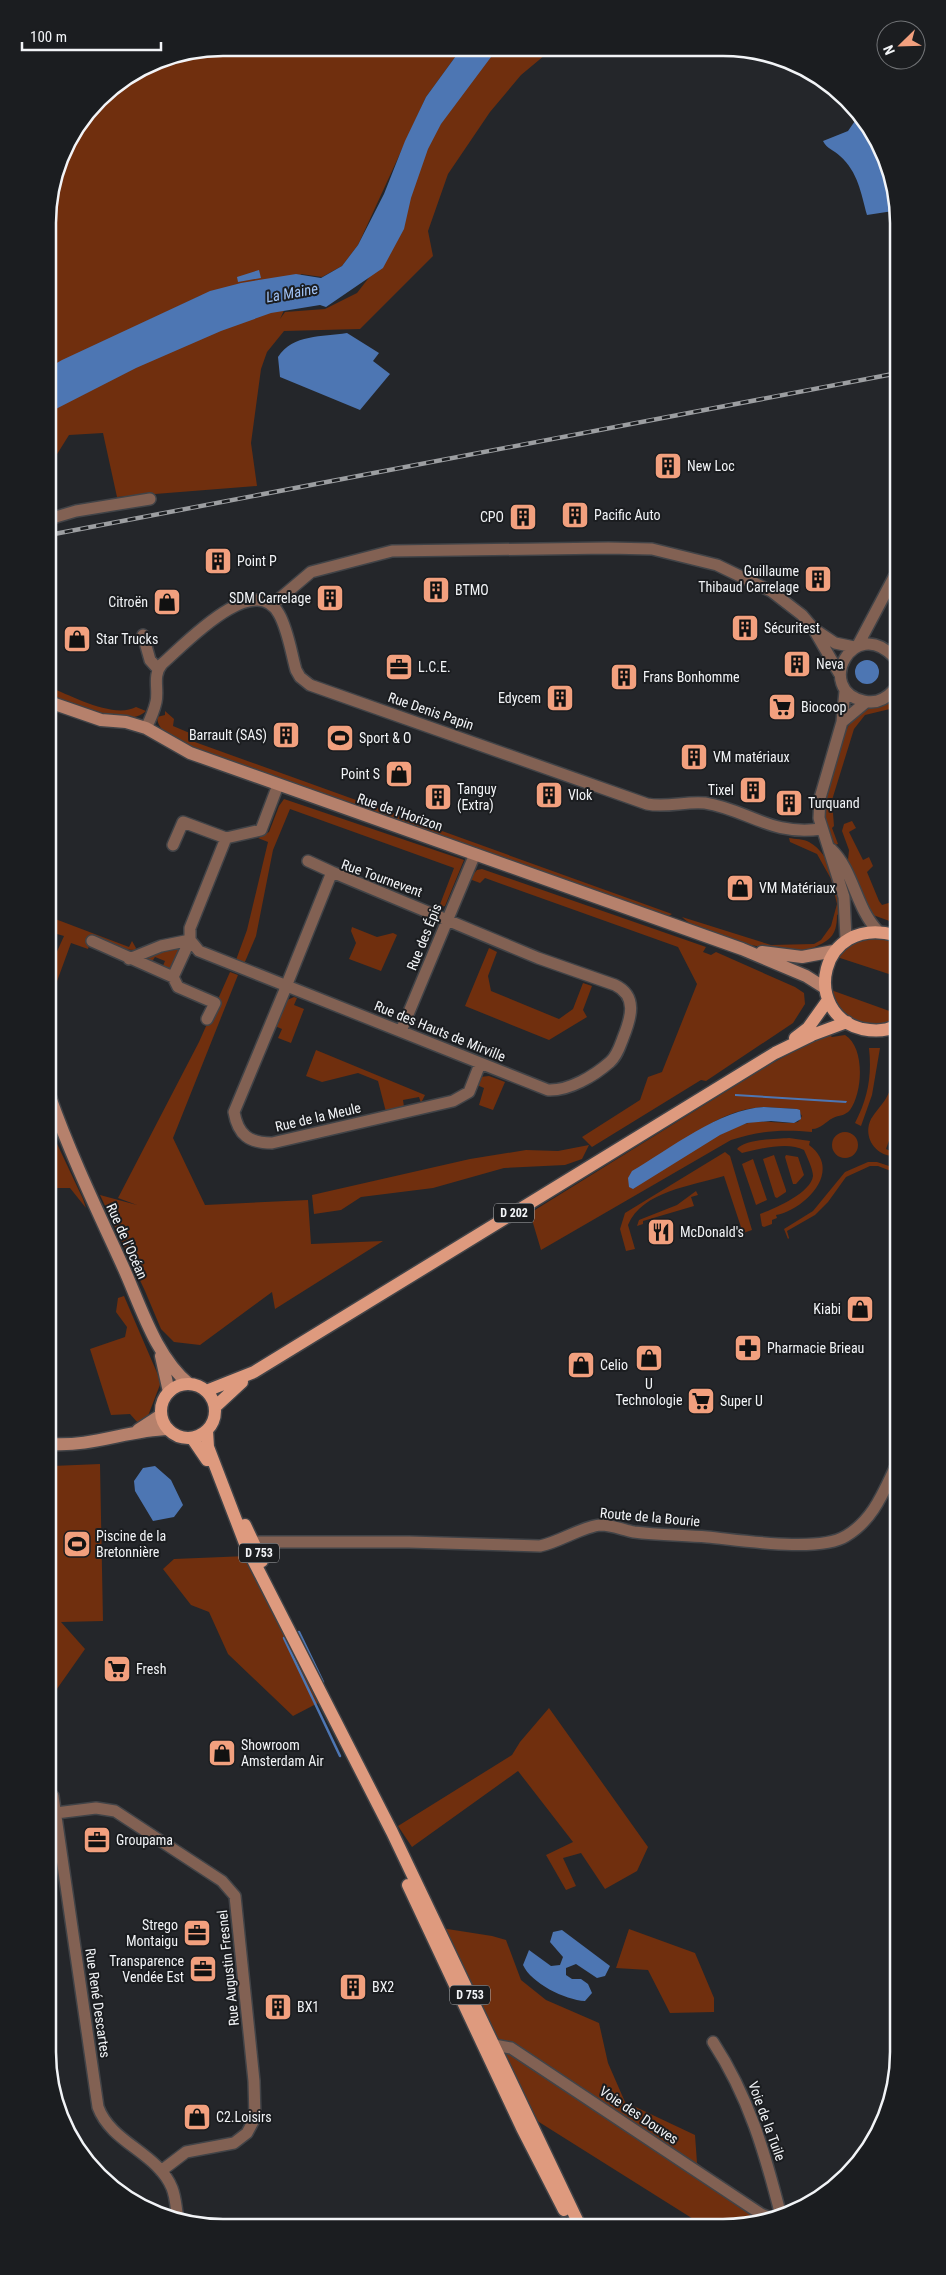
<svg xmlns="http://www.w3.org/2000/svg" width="946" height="2275" viewBox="0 0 946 2275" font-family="'Roboto Condensed',sans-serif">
  <rect width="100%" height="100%" fill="#24262a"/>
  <path fill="#702f0e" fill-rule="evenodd" d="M 223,48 L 461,49 L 426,97 L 358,245 L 342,266 L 322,277 L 301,274 L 280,319 L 285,312 L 325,309 L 357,293 L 381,262 L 432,130 L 490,49 L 551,50 L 521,75 L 490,112 L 448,174 L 428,231 L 433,256 L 360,329 L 284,331 L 267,352 L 261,369 L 251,443 L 257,486 L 117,497 L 103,433 L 69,435 L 49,467 L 48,402 L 191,331 L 202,295 L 48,368 L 48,211 L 65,146 L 107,91 L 156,61 Z
    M 49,687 C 72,696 114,719 136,707 L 146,711 C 127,730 72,706 49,699 Z
    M 888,703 L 894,705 L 894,708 L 865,715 L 854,729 L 832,800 L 834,826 L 832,828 L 838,844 L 835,845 C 829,833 821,819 823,805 C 825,789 847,714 861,709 C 866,707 881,705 888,703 Z
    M 165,711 L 174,719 L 173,726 L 192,734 L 192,741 L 672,914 L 667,917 L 183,744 C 172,737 158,732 157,717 L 165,715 Z
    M 284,799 L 464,860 L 445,906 L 439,907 L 454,868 L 290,809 L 273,850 L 256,936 L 244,964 L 236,960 L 247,930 L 268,842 L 258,838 L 269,832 L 279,806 Z
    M 852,821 L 856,828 L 849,832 L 863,860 L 869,857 L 873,866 L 867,872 L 879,901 L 882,905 L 895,901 L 895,923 L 873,915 L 866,907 L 848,860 L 849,850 L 842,831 L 844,824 Z
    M 789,838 C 795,839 804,839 809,842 C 833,855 836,890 841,913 L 837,915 C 837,937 829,941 810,949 L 810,952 C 774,950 708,942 682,917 L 771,945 L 814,944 L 821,940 L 831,926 L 837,904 L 831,879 L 817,854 L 790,842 Z
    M 482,869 L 706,947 L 703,952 L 711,955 L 716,952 L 795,987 L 804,993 L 805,1004 L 793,1023 L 706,1081 L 701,1080 L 592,1147 L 582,1137 L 640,1100 L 648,1077 L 662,1072 L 697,984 L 678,947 L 485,878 L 480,883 L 472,880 L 472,876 L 477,870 Z
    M 50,917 L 129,947 L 132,941 L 136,948 L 135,950 L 117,949 L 92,937 L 88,949 L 71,943 L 56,984 L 50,982 L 50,967 L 64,936 L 50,932 Z
    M 352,927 L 377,937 L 393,933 L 397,935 L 381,971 L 349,959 L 356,943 L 351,931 Z
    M 863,937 L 884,938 L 895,942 L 895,976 L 837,957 L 847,946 Z
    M 177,947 L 180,949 L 170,971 L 162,968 L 165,961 L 155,957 L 151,963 L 147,960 L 148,956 Z
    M 489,948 L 497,952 L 488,976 L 491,991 L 559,1019 L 573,1009 L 583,983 L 592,986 L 583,1010 L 587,1017 L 549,1040 L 465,1006 Z
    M 230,972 L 238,975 L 173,1138 L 205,1205 L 308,1200 L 311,1244 L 383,1241 L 275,1309 L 272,1292 L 200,1345 L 174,1342 L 161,1329 L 145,1291 L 100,1195 L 137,1205 L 118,1198 L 199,1042 Z
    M 831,990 L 895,1013 L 895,1021 C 864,1032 841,1022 831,990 Z
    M 294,997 L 297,998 L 294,1005 L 304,1009 L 291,1043 L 278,1038 L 282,1029 L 275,1026 L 285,1001 Z
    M 827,1033 L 832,1037 L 845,1035 C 865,1047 863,1092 850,1110 C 845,1116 839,1115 833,1118 C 825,1122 821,1129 812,1129 L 812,1132 C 781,1129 760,1131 731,1140 L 541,1250 L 530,1213 L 769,1065 ZM 764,1107 L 797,1109 L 802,1116 L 798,1122 C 781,1125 765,1119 748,1123 C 720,1130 658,1171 633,1189 C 671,1155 710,1109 764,1107 Z
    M 869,1048 L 880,1048 L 872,1095 L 861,1126 L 855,1123 C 868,1098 872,1076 869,1048 Z
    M 316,1050 L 425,1095 L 421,1103 L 419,1097 L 403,1100 L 404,1107 L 386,1112 L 378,1081 L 358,1073 L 322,1082 L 306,1076 Z
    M 489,1076 L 505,1082 L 493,1110 L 479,1105 L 484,1088 L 477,1085 L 480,1077 Z
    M 895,1083 L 895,1124 L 886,1149 L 895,1153 L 895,1156 C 876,1157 862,1137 871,1119 C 875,1112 881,1106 885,1100 C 889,1094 890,1088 895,1083 Z
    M 51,1131 L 83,1199 L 86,1208 L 70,1188 L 51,1188 Z
    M832 1145a13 13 0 1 1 26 0a13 13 0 1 1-26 0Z
    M 789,1138 L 810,1141 L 809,1145 C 844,1171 804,1210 776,1215 L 777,1218 L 772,1220 L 772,1224 L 764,1227 L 762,1226 L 760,1214 C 774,1209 811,1193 813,1176 C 813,1169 807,1157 804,1150 C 788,1141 759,1149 742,1153 L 737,1149 C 745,1139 777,1139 789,1138 Z
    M 589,1145 L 582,1159 L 565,1165 L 504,1168 L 433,1188 L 361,1197 L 341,1210 L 314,1214 L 312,1195 L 470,1159 L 526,1150 L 558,1151 Z
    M 725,1152 L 730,1156 L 752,1230 L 743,1233 L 724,1176 C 692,1186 642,1191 628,1225 L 635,1249 L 626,1251 L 620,1229 L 625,1213 Z
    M 774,1155 L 786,1190 L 786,1192 L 777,1198 L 775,1197 L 763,1159 Z
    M 786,1155 L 798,1157 L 804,1175 L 796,1184 L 793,1184 L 785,1157 Z
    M 753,1159 L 767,1200 L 756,1205 L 742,1164 Z
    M 868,1162 L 877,1162 L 895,1168 L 896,1173 L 878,1166 L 870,1166 L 846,1177 L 828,1202 L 815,1215 L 787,1231 L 789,1238 L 788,1239 L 784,1229 L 813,1211 L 845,1172 Z
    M 696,1191 L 698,1195 L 691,1197 L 694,1206 L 643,1221 L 643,1224 L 637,1226 L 639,1220 L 677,1205 Z
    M 124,1296 L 161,1382 L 148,1416 L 138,1423 L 130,1414 L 111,1415 L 90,1349 L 125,1337 L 127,1327 L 116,1312 L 118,1298 Z
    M 100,1464 L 103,1621 L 61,1622 L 85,1649 L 52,1696 L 52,1466 Z
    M 247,1556 L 318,1703 L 293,1716 L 228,1654 L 209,1612 L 191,1605 L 163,1569 L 174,1559 Z
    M 549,1708 L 648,1847 L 637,1871 L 605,1889 L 581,1853 L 563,1858 L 576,1886 L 566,1890 L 546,1855 L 573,1842 L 518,1771 L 412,1847 L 398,1826 L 512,1755 L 520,1742 Z
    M 441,1928 L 492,1936 L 506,1940 L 521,1980 L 546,2000 L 599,2023 L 608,2063 L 625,2102 L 695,2135 L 697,2163 L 771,2220 L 698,2222 L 531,2117 Z
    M 629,1929 L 695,1953 L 714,1998 L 714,2012 L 670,2013 L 648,1970 L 616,1968 Z"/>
  <path fill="#4d76b3" d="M 461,49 L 497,49 L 441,124 L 428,149 L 411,198 L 404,229 L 383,268 L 326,307 L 320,305 L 271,313 L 221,331 L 136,368 L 48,413 L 48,368 L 62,360 L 210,291 L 241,283 L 296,274 L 321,278 L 342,266 L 358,245 L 384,194 L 405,141 L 426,97 Z
    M 848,102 L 849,102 L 893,178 L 893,211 L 867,215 C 861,193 858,172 840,156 C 834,150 827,149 823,141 L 848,131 L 857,118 Z
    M 259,270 L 261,278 L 238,282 L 237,277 Z
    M 347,333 L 379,353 L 373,361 L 390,374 L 360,410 L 280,377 L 278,357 C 293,334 322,337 347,333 Z
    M855 672a12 12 0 1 1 24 0a12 12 0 1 1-24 0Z
    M 735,1094 L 847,1101 L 846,1103 L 735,1096 Z
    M 764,1107 L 797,1109 L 800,1110 L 801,1119 L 794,1123 L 771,1121 L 747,1123 L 720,1135 L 633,1189 L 629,1187 L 628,1178 L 632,1171 C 670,1149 720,1109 764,1107 Z
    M 155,1466 L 171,1480 L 183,1505 L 174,1517 L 153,1521 L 135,1491 L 134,1481 L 143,1468 Z
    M 562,1930 L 610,1966 L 605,1976 L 597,1978 L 576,1964 L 566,1968 L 566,1975 L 572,1979 L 581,1979 L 588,1984 L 592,1993 L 585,2001 C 565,2000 531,1983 523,1965 L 529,1950 L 551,1966 L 560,1965 L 563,1957 L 550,1942 L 553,1932 Z"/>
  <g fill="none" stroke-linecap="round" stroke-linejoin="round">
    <path stroke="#4d76b3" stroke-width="2.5" d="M 299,1632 L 323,1682
      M 284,1638 L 340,1756"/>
    <g stroke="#414347" stroke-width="14">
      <path id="minor" d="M 49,519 L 76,511 L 150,499
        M 272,605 L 311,572 L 392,551 L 608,548 L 652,549 L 717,565 L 771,591 L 802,615 L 813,628 L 839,673
        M 817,631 L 835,643 L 854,647
        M 143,635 L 150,660 L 158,669
        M 858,645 L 894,577
        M 894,657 C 853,614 814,690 864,701 C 876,704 886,699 894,690
        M 845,691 L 842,722 L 820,798 L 819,818 L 844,897 L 846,939
        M 842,722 L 866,702
        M 146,728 C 150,720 154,711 156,702 C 159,689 152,676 162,664 C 183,646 254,569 279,614 C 288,630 291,652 296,670 L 300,677 L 310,685 L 647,804 C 667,808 685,801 705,803 C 749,810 770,836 821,829
        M 278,785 L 261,830 L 226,838 L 190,928 L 190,940 L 199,951 L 548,1090 C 569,1091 594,1076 610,1062 C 617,1056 620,1046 623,1038 C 631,1018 638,996 615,985 L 538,958 L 332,872 L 289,979 L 284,992 L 234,1112 C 238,1135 249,1143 272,1143 L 453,1101 L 469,1092 L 480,1064
        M 173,845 L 183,822 L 226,838
        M 831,849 C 854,871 855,907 878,931
        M 308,861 L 332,872
        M 92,941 L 173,977 L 190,940 L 161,946 L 129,959
        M 173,977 L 178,987 L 215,1003 L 207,1019
        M 401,1031 L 475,854
        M 246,1546 L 258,1542 L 409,1542 L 540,1546 C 560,1542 583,1526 601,1525 C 612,1525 623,1530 634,1532 C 658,1535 683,1535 707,1537 C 740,1540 819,1553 846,1536 C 873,1520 883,1493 896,1466
        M 53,1796 L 98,2107 C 111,2143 158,2153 172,2188 C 176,2198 176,2209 178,2219
        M 56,1813 L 96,1808 L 115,1811 L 222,1881 L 235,1896 L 254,2081 L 255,2118 L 247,2133 L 234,2143 L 186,2152 L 161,2171
        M 713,2042 C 749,2097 765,2153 781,2216
        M 487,2047 L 494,2045 L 511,2048 L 761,2214 L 773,2219"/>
    </g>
    <g stroke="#414347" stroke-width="15">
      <path id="secondary" d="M 49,702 L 101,720 L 126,722 L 146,728 L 190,753 L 742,949 L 806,976 L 825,988
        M 762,952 L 802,957 L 834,951
        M 50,1097 C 71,1156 98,1212 124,1269 C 141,1307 156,1357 189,1384
        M 161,1356 L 169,1392
        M 138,1430 L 161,1415
        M 51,1444 C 92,1447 128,1430 168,1429"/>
    </g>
    <g stroke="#414347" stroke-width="15">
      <path id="primary" d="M 895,935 C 818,915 801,1014 862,1029 C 873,1031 885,1032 895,1026
        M 795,1038 L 808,1028 L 828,1000
        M161 1411a27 27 0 1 1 54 0a27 27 0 1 1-54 0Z
        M 206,1391 L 254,1372 L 775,1053 L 812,1035 L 847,1022
        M 215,1407 L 242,1382
        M 207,1430 L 208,1447 L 246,1546 L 392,1832 L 578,2222
        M 192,1438 L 207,1460
        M 245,1525 L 262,1561
        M 408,1885 L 522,2128 L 564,2210"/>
    </g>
    <use href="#minor" stroke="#826153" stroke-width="11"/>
    <use href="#secondary" stroke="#b6816c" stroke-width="12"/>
    <use href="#primary" stroke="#de9a7e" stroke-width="12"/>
    <g stroke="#9c9ea1" stroke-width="4.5">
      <path id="rail" d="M 49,535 L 893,374"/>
    </g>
    <use href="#rail" stroke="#1b1d20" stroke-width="2.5" stroke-dasharray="8" stroke-linecap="butt"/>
  </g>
  <defs>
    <g id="building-square" transform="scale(1.4375)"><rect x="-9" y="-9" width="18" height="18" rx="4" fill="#f2a07e" stroke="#1b1d20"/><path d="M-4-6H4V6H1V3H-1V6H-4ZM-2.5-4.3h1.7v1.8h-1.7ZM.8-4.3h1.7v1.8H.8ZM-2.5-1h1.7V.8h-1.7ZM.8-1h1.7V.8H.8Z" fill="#111"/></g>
    <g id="shop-square" transform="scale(1.4375)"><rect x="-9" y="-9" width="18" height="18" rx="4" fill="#f2a07e" stroke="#1b1d20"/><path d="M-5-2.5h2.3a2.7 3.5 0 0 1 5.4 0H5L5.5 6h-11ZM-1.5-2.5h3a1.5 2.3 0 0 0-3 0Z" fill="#111"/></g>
    <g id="office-square" transform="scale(1.4375)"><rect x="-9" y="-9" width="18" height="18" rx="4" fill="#f2a07e" stroke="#1b1d20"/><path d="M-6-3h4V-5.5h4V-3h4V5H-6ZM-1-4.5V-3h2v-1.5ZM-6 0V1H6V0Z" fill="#111"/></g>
    <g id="supermarket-square" transform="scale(1.4375)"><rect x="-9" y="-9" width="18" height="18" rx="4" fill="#f2a07e" stroke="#1b1d20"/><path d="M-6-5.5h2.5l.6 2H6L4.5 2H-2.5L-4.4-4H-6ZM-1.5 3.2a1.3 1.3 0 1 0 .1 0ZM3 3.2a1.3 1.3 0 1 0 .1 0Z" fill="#111"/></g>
    <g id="stadium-square" transform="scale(1.4375)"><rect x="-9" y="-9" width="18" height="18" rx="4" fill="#f2a07e" stroke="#1b1d20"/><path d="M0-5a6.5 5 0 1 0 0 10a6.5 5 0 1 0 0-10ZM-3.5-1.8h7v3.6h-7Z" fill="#111"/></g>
    <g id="restaurant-square" transform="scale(1.4375)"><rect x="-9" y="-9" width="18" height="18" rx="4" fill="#f2a07e" stroke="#1b1d20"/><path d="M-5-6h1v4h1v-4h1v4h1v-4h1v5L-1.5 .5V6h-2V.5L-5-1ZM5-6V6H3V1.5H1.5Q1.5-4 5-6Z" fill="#111"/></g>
    <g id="pharmacy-square" transform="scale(1.4375)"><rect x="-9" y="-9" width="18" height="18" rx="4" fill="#f2a07e" stroke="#1b1d20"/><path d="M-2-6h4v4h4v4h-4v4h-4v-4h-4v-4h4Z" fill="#111"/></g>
  </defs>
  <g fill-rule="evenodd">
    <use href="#building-square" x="668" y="466"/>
    <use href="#building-square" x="575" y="515"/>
    <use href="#building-square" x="523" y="517"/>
    <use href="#building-square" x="218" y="561"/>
    <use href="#building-square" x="818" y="579"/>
    <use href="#building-square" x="436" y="590"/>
    <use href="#building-square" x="330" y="598"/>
    <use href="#shop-square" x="167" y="602"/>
    <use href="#building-square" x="745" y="628"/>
    <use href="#shop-square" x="77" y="639"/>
    <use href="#building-square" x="797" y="664"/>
    <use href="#office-square" x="399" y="667"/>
    <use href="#building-square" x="624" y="677"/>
    <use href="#building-square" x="560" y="698"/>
    <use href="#supermarket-square" x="782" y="707"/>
    <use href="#building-square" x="286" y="735"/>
    <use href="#stadium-square" x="340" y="738"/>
    <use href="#building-square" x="694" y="757"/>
    <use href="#shop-square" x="399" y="774"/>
    <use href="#building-square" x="753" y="790"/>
    <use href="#building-square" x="549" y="795"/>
    <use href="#building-square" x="438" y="797"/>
    <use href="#building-square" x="789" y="803"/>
    <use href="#shop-square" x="740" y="888"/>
    <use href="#restaurant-square" x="661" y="1232"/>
    <use href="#shop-square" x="860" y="1309"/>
    <use href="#pharmacy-square" x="748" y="1348"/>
    <use href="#shop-square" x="649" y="1358"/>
    <use href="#shop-square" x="581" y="1365"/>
    <use href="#supermarket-square" x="701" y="1401"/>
    <use href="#stadium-square" x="77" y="1544"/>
    <use href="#supermarket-square" x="117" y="1669"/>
    <use href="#shop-square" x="222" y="1753"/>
    <use href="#office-square" x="97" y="1840"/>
    <use href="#office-square" x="197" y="1933"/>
    <use href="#office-square" x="203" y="1969"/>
    <use href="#building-square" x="353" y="1987"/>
    <use href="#building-square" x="278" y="2007"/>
    <use href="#shop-square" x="197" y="2117"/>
  </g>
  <g text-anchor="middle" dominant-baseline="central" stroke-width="4" stroke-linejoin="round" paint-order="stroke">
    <g fill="#1b1d20" stroke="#b2b4b6" stroke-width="1">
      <rect x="494" y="1203.5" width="40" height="19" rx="4"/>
      <rect x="239" y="1543.5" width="40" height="19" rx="4"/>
      <rect x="450" y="1985.5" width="40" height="19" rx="4"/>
    </g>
    <g font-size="12" font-weight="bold" fill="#f2f4f7">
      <text x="514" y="1213">D 202</text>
      <text x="259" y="1553">D 753</text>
      <text x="470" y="1995">D 753</text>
    </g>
    <g font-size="14" fill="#f2f4f7" stroke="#1b1d20" text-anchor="start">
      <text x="687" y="466">New Loc</text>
      <text x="594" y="515">Pacific Auto</text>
      <text x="504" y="517" text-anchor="end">CPO</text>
      <text x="237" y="561">Point P</text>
      <text x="799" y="571" text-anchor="end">Guillaume<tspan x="799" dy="16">Thibaud Carrelage</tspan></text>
      <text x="455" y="590">BTMO</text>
      <text x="311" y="598" text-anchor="end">SDM Carrelage</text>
      <text x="148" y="602" text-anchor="end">Citroën</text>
      <text x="764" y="628">Sécuritest</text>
      <text x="96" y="639">Star Trucks</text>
      <text x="816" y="664">Neva</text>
      <text x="418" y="667">L.C.E.</text>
      <text x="643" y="677">Frans Bonhomme</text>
      <text x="541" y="698" text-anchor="end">Edycem</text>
      <text x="801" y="707">Biocoop</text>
      <text x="267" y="735" text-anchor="end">Barrault (SAS)</text>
      <text x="359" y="738">Sport &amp; O</text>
      <text x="713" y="757">VM matériaux</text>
      <text x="380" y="774" text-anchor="end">Point S</text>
      <text x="457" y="789">Tanguy<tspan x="457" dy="16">(Extra)</tspan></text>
      <text x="734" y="790" text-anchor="end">Tixel</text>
      <text x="568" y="795">Vlok</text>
      <text x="808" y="803">Turquand</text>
      <text x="759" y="888">VM Matériaux</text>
      <text x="680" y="1232">McDonald's</text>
      <text x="841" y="1309" text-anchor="end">Kiabi</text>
      <text x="767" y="1348">Pharmacie Brieau</text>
      <text x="600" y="1365">Celio</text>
      <text x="649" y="1384" text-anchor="middle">U<tspan x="649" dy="16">Technologie</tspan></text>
      <text x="720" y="1401">Super U</text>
      <text x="96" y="1536">Piscine de la<tspan x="96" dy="16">Bretonnière</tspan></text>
      <text x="136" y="1669">Fresh</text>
      <text x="241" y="1745">Showroom<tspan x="241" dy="16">Amsterdam Air</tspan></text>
      <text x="116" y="1840">Groupama</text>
      <text x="178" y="1925" text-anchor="end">Strego<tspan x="178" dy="16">Montaigu</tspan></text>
      <text x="184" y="1961" text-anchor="end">Transparence<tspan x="184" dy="16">Vendée Est</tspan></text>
      <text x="372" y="1987">BX2</text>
      <text x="297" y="2007">BX1</text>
      <text x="216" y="2117">C2.Loisirs</text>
    </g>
    <g font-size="14" fill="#f2f4f7" stroke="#1b1d20">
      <text transform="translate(431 711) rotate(19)">Rue Denis Papin</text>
      <text transform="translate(400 812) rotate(19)">Rue de l'Horizon</text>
      <text transform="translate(382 878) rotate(20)">Rue Tournevent</text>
      <text transform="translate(424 937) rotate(-68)">Rue des Épis</text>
      <text transform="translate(440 1031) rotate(22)">Rue des Hauts de Mirville</text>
      <text transform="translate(318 1117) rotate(-13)">Rue de la Meule</text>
      <text transform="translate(127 1241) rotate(66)">Rue de l'Océan</text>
      <text transform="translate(650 1517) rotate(5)">Route de la Bourie</text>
      <text transform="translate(228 1968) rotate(-96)">Rue Augustin Fresnel</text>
      <text transform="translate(98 2003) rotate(82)">Rue René Descartes</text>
      <text transform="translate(639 2115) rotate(34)">Voie des Douves</text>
      <text transform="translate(767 2121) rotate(70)">Voie de la Tuile</text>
    </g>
    <g font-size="15" font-style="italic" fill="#9fc1f4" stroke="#1b1d20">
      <text transform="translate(292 293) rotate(-10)">La Maine</text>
    </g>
  </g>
  <path d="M0 0H946V2275H0ZM223 56H723A167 167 0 0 1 890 223V2052A167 167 0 0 1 723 2219H223A167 167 0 0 1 56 2052V223A167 167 0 0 1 223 56Z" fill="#1b1d20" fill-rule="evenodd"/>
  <path fill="none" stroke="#f2f4f7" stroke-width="2.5" d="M223 56H723A167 167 0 0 1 890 223V2052A167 167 0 0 1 723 2219H223A167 167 0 0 1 56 2052V223A167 167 0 0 1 223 56Z"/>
  <g transform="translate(901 45) rotate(247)"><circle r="24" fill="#1b1d20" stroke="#717376"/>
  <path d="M0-4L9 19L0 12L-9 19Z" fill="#f2a07e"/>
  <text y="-8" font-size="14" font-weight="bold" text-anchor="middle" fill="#f2f4f7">N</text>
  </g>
  <path d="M22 42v8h139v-8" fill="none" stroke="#f2f4f7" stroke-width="2.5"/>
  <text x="30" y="42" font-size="15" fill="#f2f4f7" stroke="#1b1d20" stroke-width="4" paint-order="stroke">100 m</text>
</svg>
